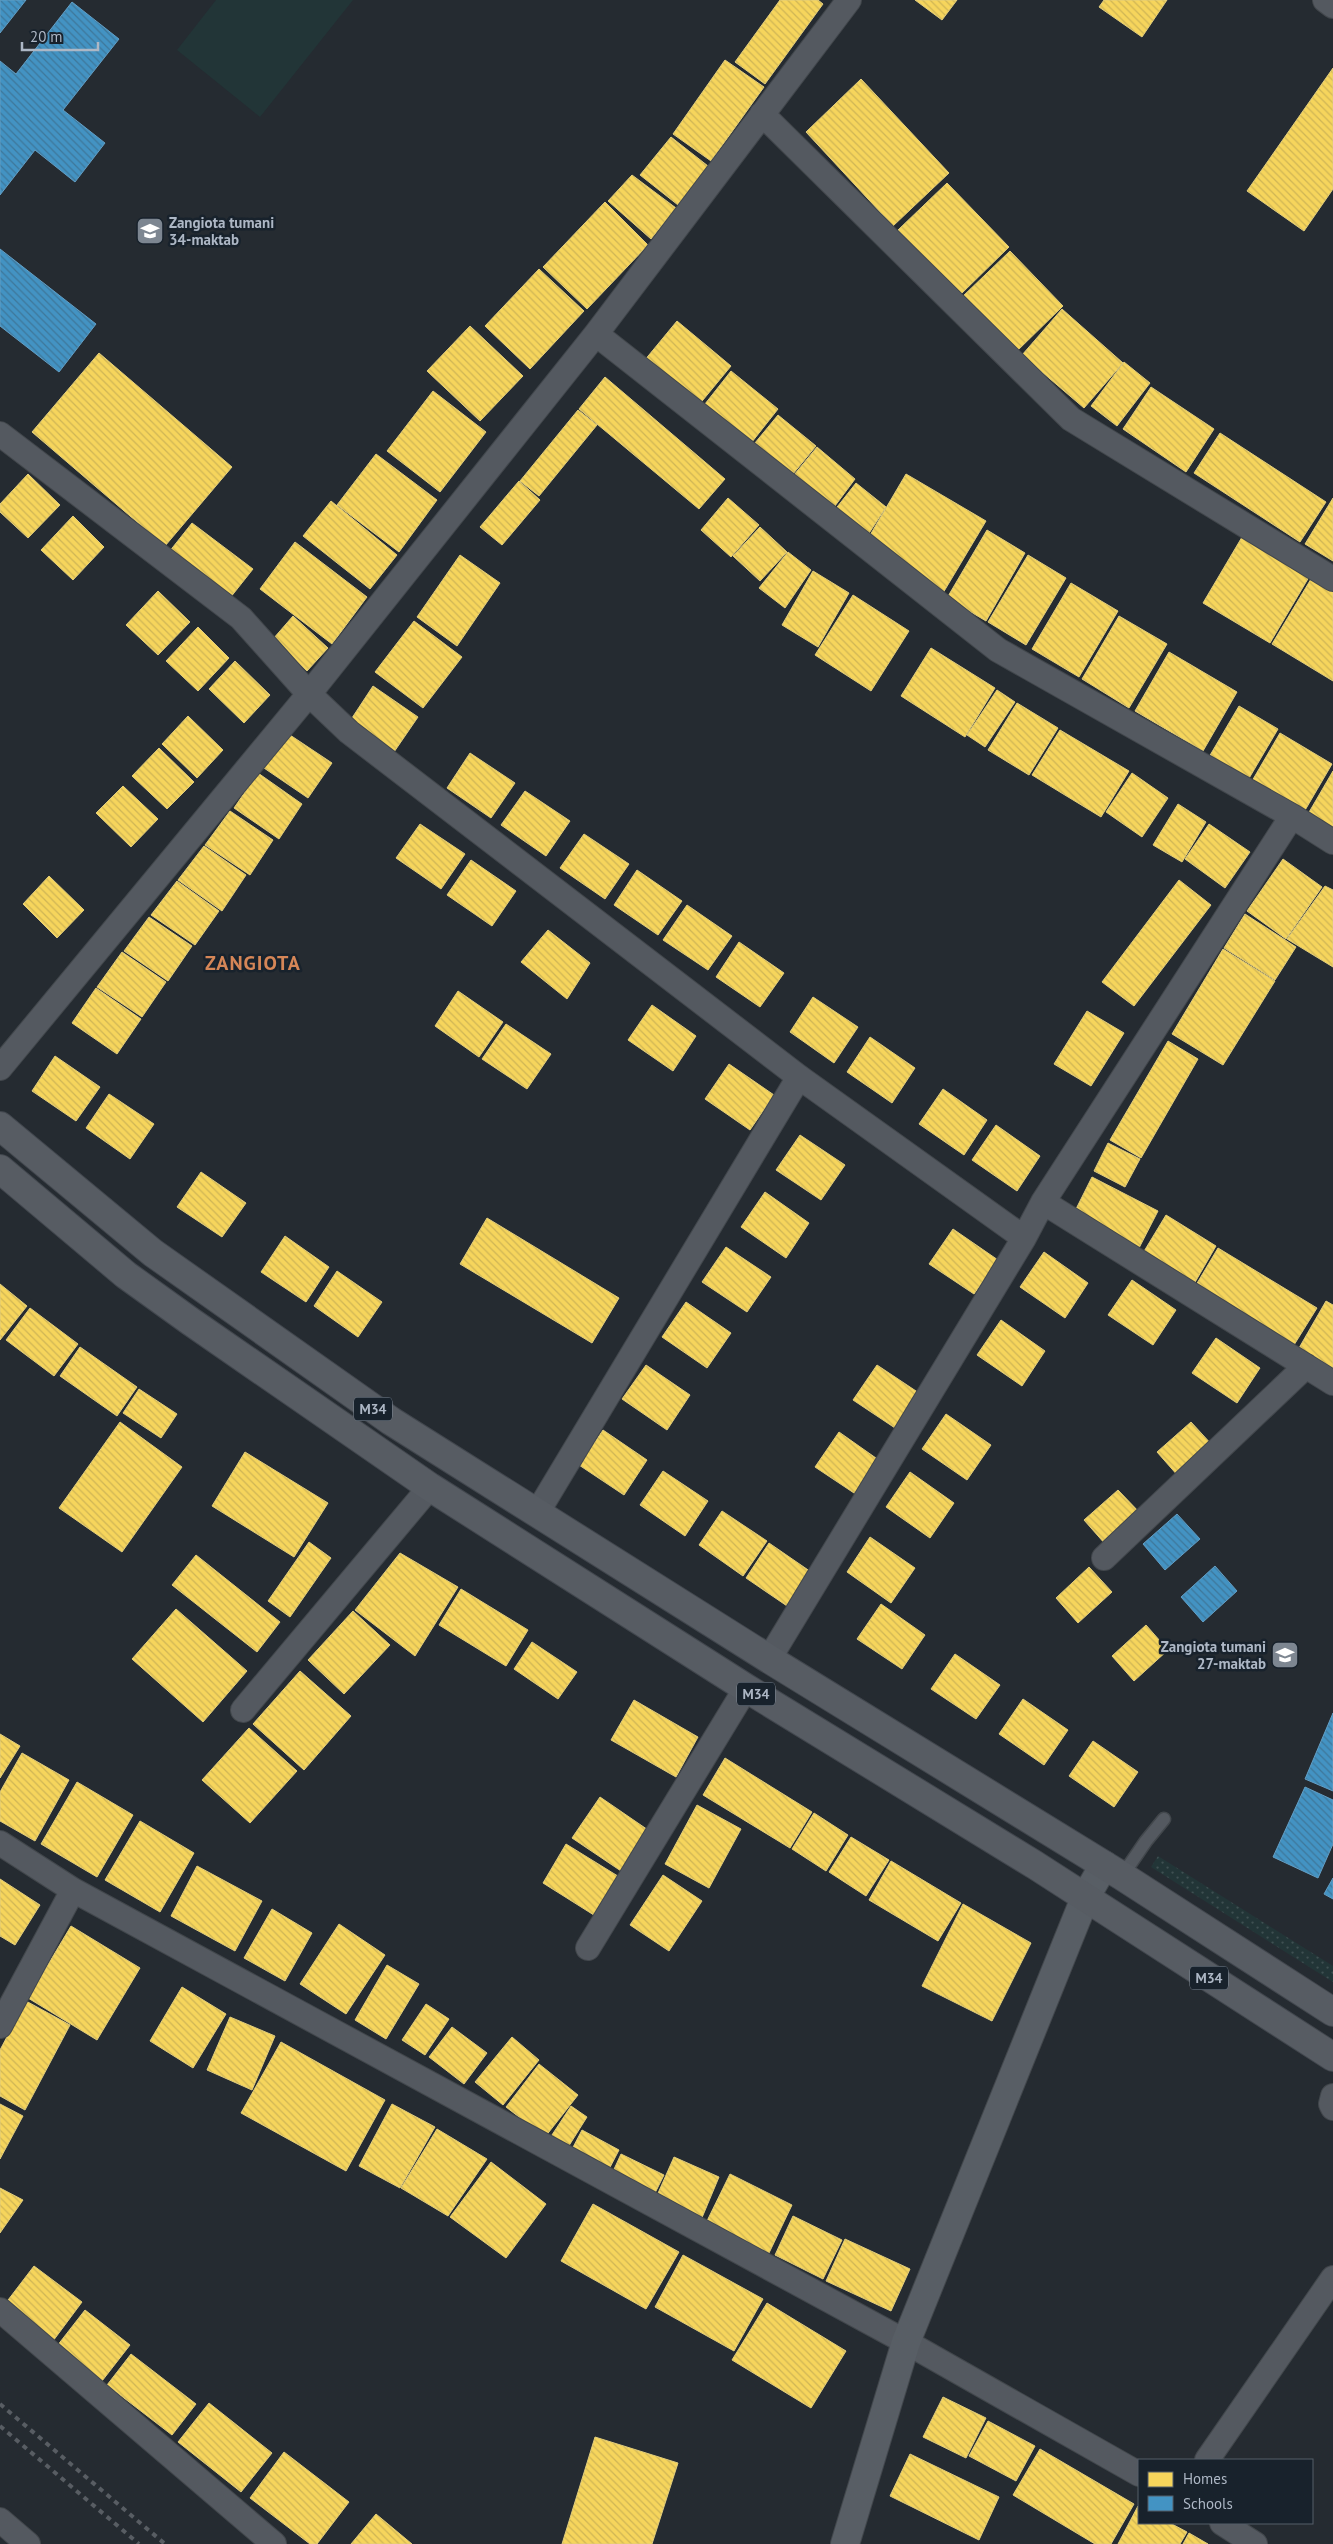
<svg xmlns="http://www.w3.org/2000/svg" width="1333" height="2544" viewBox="0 0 1333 2544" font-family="'PT Sans',sans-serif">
  <defs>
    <pattern id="grass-dots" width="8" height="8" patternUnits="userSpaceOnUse" patternTransform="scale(1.25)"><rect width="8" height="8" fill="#223537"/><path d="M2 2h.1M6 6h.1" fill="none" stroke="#3f5052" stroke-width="1.8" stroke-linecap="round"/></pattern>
    <pattern id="homes-back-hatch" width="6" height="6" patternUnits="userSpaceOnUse" patternTransform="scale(1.25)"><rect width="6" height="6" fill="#f6d55c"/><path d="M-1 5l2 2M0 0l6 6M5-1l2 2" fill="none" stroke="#cfb555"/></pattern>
    <pattern id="schools-back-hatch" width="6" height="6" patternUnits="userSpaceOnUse" patternTransform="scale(1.25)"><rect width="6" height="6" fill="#4393c3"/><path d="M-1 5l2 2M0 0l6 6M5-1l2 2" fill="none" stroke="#3e779a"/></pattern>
  </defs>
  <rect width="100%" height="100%" fill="#252b31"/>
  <path fill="url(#grass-dots)" d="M 1158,1856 L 1333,1966 L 1333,1982 L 1151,1867 Z"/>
  <path fill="#223537" d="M 216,0 L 353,0 L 260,117 L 177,50 Z"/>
  <path fill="url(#homes-back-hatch)" stroke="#e0cc7c" d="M 780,0 L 818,0 L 823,4 L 765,84 L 735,62 Z
    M 915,0 L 957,0 L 942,20 Z
    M 1104,0 L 1167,0 L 1142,37 L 1099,7 Z
    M 725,60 L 764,87 L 711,161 L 673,134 Z
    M 1333,68 L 1333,189 L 1304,231 L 1247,191 Z
    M 861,79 L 949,173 L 893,226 L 806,132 Z
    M 671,137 L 708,166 L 678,205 L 640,175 Z
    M 632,175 L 676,208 L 651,239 L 608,201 Z
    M 947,183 L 1009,247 L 960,295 L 898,230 Z
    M 605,202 L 648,245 L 587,309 L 543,267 Z
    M 1010,251 L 1063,306 L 1015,353 L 962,297 Z
    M 539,269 L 584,311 L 530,369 L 485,326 Z
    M 1062,309 L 1123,363 L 1084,408 L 1022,355 Z
    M 677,321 L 731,366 L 698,406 L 644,361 Z
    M 470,326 L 523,376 L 480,421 L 427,371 Z
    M 99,353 L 232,467 L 165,546 L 32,432 Z
    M 1124,362 L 1150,383 L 1117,426 L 1091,406 Z
    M 731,371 L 778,409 L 748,447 L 701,409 Z
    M 605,377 L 725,479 L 699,509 L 579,409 Z
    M 1151,387 L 1214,429 L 1186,472 L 1123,429 Z
    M 433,391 L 486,432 L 440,492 L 387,451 Z
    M 578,410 L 597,425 L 539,496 L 520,481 Z
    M 778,415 L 816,446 L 788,480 L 750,449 Z
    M 1220,433 L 1326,502 L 1300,542 L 1194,473 Z
    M 817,447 L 855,479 L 829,514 L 789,481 Z
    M 376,454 L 437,500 L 399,552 L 337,505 Z
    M 28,474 L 60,505 L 28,538 L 0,512 L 0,504 Z
    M 906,474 L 986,521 L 943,593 L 866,542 Z
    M 519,481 L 540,500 L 502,545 L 480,527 Z
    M 856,483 L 886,507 L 864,541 L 830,516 Z
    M 728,498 L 759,525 L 731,557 L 701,530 Z
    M 1333,498 L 1333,561 L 1305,544 Z
    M 331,501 L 397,555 L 370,589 L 303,536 Z
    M 73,516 L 104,547 L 73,580 L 41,550 Z
    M 192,523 L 253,569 L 230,598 L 169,552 Z
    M 760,527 L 787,552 L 760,581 L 733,556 Z
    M 987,530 L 1025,553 L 986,621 L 947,598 Z
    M 1245,532 L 1312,572 L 1270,643 L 1203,603 Z
    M 295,542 L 367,597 L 332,644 L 260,589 Z
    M 788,552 L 811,570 L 785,608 L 759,588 Z
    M 460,555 L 500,583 L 457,646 L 417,617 Z
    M 1028,555 L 1066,578 L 1026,645 L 988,622 Z
    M 813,571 L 849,593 L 818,647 L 782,625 Z
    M 1314,574 L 1333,585 L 1333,681 L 1272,644 Z
    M 1071,583 L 1118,611 L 1079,677 L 1032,649 Z
    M 158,591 L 190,622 L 158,655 L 126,625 Z
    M 853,595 L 909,631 L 871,691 L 815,655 Z
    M 293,616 L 328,648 L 307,671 L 273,639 Z
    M 1119,616 L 1167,644 L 1129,708 L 1082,679 Z
    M 414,621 L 462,657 L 423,708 L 375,672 Z
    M 198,627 L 229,658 L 198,691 L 166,661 Z
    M 931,648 L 995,688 L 965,737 L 901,696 Z
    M 1169,652 L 1237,692 L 1203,751 L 1135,711 Z
    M 235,661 L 270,695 L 244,723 L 209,689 Z
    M 373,686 L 418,717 L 394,752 L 350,721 Z
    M 997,690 L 1015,702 L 985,747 L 967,735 Z
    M 1017,703 L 1058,728 L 1029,775 L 988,750 Z
    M 1239,706 L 1278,729 L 1248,780 L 1209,757 Z
    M 188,716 L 223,750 L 197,778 L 162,744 Z
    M 1060,730 L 1129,771 L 1101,817 L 1032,775 Z
    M 287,733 L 332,763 L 308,798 L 264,768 Z
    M 1280,733 L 1332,764 L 1304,812 L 1252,781 Z
    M 159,748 L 194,782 L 167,809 L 132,776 Z
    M 470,753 L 515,783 L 491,818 L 447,788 Z
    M 1333,771 L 1333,829 L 1308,814 Z
    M 258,773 L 302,804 L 279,839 L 234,808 Z
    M 1132,773 L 1168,798 L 1142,837 L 1106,812 Z
    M 123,786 L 158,819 L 131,847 L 96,813 Z
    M 525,791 L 570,821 L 546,856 L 501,825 Z
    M 1178,804 L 1206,822 L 1182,862 L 1153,845 Z
    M 230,811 L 273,840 L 250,875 L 205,845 Z
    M 420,824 L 465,854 L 441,889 L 396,858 Z
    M 1209,824 L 1250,852 L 1225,888 L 1185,859 Z
    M 584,834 L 629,864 L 605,899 L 560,868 Z
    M 204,846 L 246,875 L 222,911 L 178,880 Z
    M 1283,859 L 1322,887 L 1286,939 L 1247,911 Z
    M 471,860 L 516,891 L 492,926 L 447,895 Z
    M 637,870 L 682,901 L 658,935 L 614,905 Z
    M 49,876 L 84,910 L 57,938 L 23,904 Z
    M 1179,880 L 1211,905 L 1134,1006 L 1102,982 Z
    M 177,881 L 219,911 L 195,945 L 151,915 Z
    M 1325,886 L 1333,890 L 1333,967 L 1287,939 Z
    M 687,905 L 732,936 L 708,970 L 663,940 Z
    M 1245,914 L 1296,947 L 1275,980 L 1224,948 Z
    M 149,917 L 192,946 L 168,981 L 124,951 Z
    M 548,930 L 590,963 L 567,999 L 521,962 Z
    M 739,942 L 784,973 L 760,1007 L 716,977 Z
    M 1223,949 L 1275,981 L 1223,1065 L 1172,1034 Z
    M 122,952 L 166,982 L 142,1017 L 97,987 Z
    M 96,988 L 141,1019 L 117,1054 L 72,1023 Z
    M 458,991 L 503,1022 L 479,1057 L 435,1026 Z
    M 813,997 L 858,1027 L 834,1063 L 790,1032 Z
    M 652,1005 L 696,1036 L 673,1071 L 628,1040 Z
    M 1087,1011 L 1124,1033 L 1091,1086 L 1054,1064 Z
    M 506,1024 L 551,1054 L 527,1089 L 482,1059 Z
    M 870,1037 L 915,1068 L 892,1103 L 847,1072 Z
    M 1168,1041 L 1198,1059 L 1141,1158 L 1110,1140 Z
    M 55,1056 L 100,1087 L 76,1121 L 32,1091 Z
    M 729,1064 L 774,1095 L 750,1130 L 705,1099 Z
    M 943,1089 L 987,1120 L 964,1155 L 919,1124 Z
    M 109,1094 L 154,1124 L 130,1159 L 86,1128 Z
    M 996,1125 L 1040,1156 L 1017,1191 L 972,1160 Z
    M 800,1135 L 845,1165 L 821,1200 L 776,1170 Z
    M 1108,1143 L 1140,1159 L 1125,1187 L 1094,1171 Z
    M 201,1172 L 246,1203 L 222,1237 L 177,1207 Z
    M 1092,1177 L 1158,1211 L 1138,1250 L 1072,1217 Z
    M 765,1192 L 809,1223 L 786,1258 L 741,1227 Z
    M 1166,1215 L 1216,1246 L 1194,1284 L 1143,1253 Z
    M 487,1218 L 619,1298 L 592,1343 L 460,1264 Z
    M 953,1229 L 998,1260 L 974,1294 L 929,1264 Z
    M 285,1236 L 329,1267 L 306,1302 L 261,1272 Z
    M 726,1247 L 771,1277 L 747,1312 L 702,1282 Z
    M 1218,1248 L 1317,1308 L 1294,1345 L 1196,1285 Z
    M 1044,1252 L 1088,1283 L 1065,1318 L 1020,1287 Z
    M 337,1271 L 382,1302 L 358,1337 L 314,1306 Z
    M 1132,1280 L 1176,1310 L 1153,1345 L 1108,1315 Z
    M 0,1284 L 27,1306 L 0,1340 Z
    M 1326,1301 L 1333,1305 L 1333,1368 L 1299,1348 Z
    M 686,1302 L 731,1333 L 707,1368 L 662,1337 Z
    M 30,1308 L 78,1344 L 54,1376 L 6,1340 Z
    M 1001,1320 L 1045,1351 L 1022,1386 L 977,1355 Z
    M 1216,1338 L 1260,1368 L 1237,1403 L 1192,1373 Z
    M 80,1347 L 137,1387 L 117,1416 L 60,1376 Z
    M 646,1365 L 690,1395 L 667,1430 L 622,1399 Z
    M 877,1365 L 922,1395 L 898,1430 L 853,1400 Z
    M 139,1389 L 177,1414 L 161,1438 L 123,1413 Z
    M 946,1414 L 991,1445 L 967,1480 L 922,1449 Z
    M 120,1422 L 182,1467 L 122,1552 L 59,1508 Z
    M 1191,1422 L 1213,1446 L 1179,1477 L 1157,1452 Z
    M 603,1430 L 647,1460 L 624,1495 L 579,1465 Z
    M 839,1432 L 883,1463 L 860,1497 L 815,1467 Z
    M 245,1452 L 328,1503 L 294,1557 L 212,1506 Z
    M 663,1471 L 708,1501 L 685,1536 L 640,1505 Z
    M 910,1472 L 954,1503 L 930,1538 L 886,1507 Z
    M 1118,1490 L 1141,1514 L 1106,1545 L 1084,1520 Z
    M 722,1511 L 767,1541 L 743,1576 L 699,1545 Z
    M 870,1537 L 915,1568 L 891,1603 L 847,1572 Z
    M 309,1542 L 331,1558 L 290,1617 L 268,1601 Z
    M 769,1543 L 814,1574 L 790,1608 L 746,1578 Z
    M 400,1553 L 458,1587 L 415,1656 L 355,1610 Z
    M 196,1555 L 280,1622 L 257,1652 L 172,1585 Z
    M 1089,1567 L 1112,1592 L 1078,1623 L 1056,1598 Z
    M 461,1589 L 528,1630 L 506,1666 L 439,1625 Z
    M 881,1604 L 925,1635 L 902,1669 L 857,1639 Z
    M 176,1609 L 247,1671 L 203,1722 L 132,1659 Z
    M 353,1611 L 390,1645 L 344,1694 L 308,1660 Z
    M 1146,1625 L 1168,1650 L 1134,1681 L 1112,1656 Z
    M 532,1642 L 577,1672 L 558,1699 L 514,1669 Z
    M 955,1654 L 1000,1685 L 976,1719 L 931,1689 Z
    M 300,1671 L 351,1716 L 304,1770 L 253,1724 Z
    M 1023,1699 L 1068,1730 L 1044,1765 L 999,1734 Z
    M 634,1700 L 698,1737 L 676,1777 L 611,1740 Z
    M 249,1728 L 297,1771 L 250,1823 L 202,1780 Z
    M 0,1734 L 20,1746 L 0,1778 Z
    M 1093,1741 L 1138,1772 L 1114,1807 L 1069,1776 Z
    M 22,1753 L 69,1780 L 35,1841 L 0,1821 L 0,1792 Z
    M 725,1758 L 812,1812 L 790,1848 L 703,1795 Z
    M 77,1782 L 133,1815 L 97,1877 L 41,1844 Z
    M 600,1797 L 651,1832 L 624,1873 L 572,1838 Z
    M 697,1805 L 741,1829 L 709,1888 L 665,1864 Z
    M 814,1813 L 848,1835 L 826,1871 L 792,1849 Z
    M 140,1821 L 194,1853 L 160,1912 L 105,1880 Z
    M 851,1837 L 889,1860 L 866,1896 L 829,1872 Z
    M 566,1844 L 621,1878 L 597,1917 L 543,1883 Z
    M 891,1861 L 961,1903 L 938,1941 L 869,1900 Z
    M 197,1866 L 262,1901 L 235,1951 L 171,1916 Z
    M 663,1875 L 702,1901 L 669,1951 L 630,1925 Z
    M 0,1879 L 40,1905 L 15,1945 L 0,1936 Z
    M 963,1904 L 1031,1943 L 992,2021 L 922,1986 Z
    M 272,1909 L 312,1933 L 285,1981 L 244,1958 Z
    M 339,1924 L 385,1955 L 346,2014 L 300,1984 Z
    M 71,1926 L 140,1968 L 97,2040 L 28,1998 Z
    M 387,1965 L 419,1984 L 386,2039 L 355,2020 Z
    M 182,1987 L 226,2014 L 193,2068 L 150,2041 Z
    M 26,2001 L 70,2025 L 25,2110 L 0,2096 L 0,2050 Z
    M 426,2004 L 449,2019 L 425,2055 L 402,2040 Z
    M 230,2017 L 275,2036 L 252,2090 L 207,2070 Z
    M 452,2027 L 487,2053 L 464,2084 L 429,2057 Z
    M 512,2037 L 539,2060 L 503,2105 L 475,2082 Z
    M 281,2042 L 385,2100 L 346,2171 L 241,2113 Z
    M 539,2064 L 578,2095 L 545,2137 L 506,2107 Z
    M 0,2104 L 23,2116 L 0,2159 Z
    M 392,2104 L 435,2127 L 400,2188 L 359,2166 Z
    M 571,2106 L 587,2117 L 565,2152 L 548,2141 Z
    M 437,2129 L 487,2159 L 448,2216 L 401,2188 Z
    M 582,2130 L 619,2150 L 606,2175 L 569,2155 Z
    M 621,2154 L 664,2175 L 652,2199 L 610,2178 Z
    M 674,2157 L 719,2177 L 701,2220 L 655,2200 Z
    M 491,2162 L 546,2204 L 506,2258 L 450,2217 Z
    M 730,2174 L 792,2205 L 769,2253 L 706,2223 Z
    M 0,2188 L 23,2200 L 0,2233 Z
    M 593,2204 L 679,2252 L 646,2309 L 561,2261 Z
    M 793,2216 L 842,2240 L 823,2279 L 775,2255 Z
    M 845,2239 L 910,2269 L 891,2311 L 826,2281 Z
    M 683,2255 L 763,2299 L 734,2351 L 655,2307 Z
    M 34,2266 L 82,2302 L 53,2341 L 5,2304 Z
    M 767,2303 L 846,2351 L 811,2408 L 732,2360 Z
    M 85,2310 L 130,2345 L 102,2381 L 57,2346 Z
    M 131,2354 L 196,2404 L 172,2435 L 107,2385 Z
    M 943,2397 L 986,2418 L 966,2458 L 923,2437 Z
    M 209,2403 L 272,2453 L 241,2492 L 178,2442 Z
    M 988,2421 L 1035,2446 L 1016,2481 L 969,2456 Z
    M 595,2437 L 678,2463 L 652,2544 L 562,2544 Z
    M 1040,2449 L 1134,2504 L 1111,2544 L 1095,2544 L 1013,2495 Z
    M 284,2452 L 349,2502 L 317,2544 L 310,2544 L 250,2498 Z
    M 910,2454 L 999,2497 L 979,2540 L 890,2496 Z
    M 1138,2506 L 1139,2523 L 1170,2523 L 1187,2532 L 1180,2544 L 1118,2544 Z
    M 376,2514 L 412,2544 L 351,2544 Z
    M 1189,2533 L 1208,2544 L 1183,2544 Z"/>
  <path fill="url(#schools-back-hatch)" stroke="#639ec4" d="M 0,0 L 26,0 L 0,33 Z
    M 72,2 L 119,39 L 63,110 L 105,143 L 75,182 L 35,150 L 0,195 L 0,61 L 16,74 Z
    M 0,249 L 96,324 L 59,372 L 0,326 Z
    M 1177,1514 L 1200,1539 L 1165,1570 L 1143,1544 Z
    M 1215,1566 L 1237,1591 L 1203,1622 L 1181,1597 Z
    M 1333,1713 L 1333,1791 L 1305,1779 Z
    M 1305,1787 L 1333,1800 L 1333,1844 L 1318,1878 L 1273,1857 Z
    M 1333,1878 L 1333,1899 L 1324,1894 Z"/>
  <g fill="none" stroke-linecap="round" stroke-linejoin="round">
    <g stroke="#42474c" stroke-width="15">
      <path id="service" d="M 1122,1876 L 1146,1841 L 1164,1819"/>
    </g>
    <g stroke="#42474c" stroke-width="26">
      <path id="minor" d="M 1325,0 L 1333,6
        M 762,114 L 1071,419 L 1333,579
        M 596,334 L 998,650 L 1292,816 L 1333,842
        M 0,434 L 241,618 L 309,694 L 349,732 L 799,1077 L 1024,1238
        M 0,1068 L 309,694 L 596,334 L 849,0
        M 1043,1202 L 1333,1383
        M 537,1513 L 799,1077
        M 1104,1558 L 1306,1366
        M 769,1659 L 1024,1238 L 1043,1202 L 1292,816
        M 243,1710 L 430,1487
        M 0,1843 L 73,1890 L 906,2342 L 1139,2474
        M 588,1948 L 746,1688
        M 0,2026 L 73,1890
        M 1333,2096 L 1331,2104 L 1333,2108
        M 0,2310 L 274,2544
        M 1207,2460 L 1333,2278
        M 0,2520 L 28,2544
        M 1222,2523 L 1255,2544"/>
    </g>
    <g stroke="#42474c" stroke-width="30">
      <path id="secondary" d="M 845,2544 L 906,2342 L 1085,1898 L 1104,1865"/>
    </g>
    <g stroke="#42474e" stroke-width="30">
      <path id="primary" d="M 0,1126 L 153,1253 L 391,1421 L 769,1659 L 1122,1876 L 1333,2012
        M 0,1169 L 126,1275 L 190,1321 L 430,1487 L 746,1688 L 1035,1865 L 1333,2057"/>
    </g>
    <use href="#service" stroke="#545960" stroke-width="12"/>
    <use href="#minor" stroke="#545960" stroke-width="24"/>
    <use href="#secondary" stroke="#585e65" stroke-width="28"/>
    <use href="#primary" stroke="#575c63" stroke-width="28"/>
    <path stroke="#585d63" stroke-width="4" stroke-dasharray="5 5" stroke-linecap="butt" d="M 0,2404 L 165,2544
      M 0,2426 L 139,2544"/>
  </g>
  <defs>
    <g id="school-square" transform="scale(1.4375)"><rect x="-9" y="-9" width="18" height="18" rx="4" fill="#7d8691" stroke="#18222c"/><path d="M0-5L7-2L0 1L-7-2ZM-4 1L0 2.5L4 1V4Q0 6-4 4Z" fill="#fff"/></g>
  </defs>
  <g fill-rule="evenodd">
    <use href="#school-square" x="150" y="231"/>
    <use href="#school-square" x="1285" y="1655"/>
  </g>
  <g text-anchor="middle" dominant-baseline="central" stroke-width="5" stroke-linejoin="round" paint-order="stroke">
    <g fill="#18222c" stroke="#808a97" stroke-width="1">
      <rect x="354" y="1397.5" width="38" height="23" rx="4"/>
      <rect x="737" y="1682.5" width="38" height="23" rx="4"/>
      <rect x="1190" y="1966.5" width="38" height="23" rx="4"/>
    </g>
    <g font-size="14" font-weight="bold" fill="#adb7c5">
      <text x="373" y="1409">M34</text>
      <text x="756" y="1694">M34</text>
      <text x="1209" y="1978">M34</text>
    </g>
    <g font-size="15" font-weight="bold" fill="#adb7c5" stroke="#18222c" text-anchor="start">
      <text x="169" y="222">Zangiota tumani<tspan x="169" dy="17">34-maktab</tspan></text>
      <text x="1266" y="1646" text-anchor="end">Zangiota tumani<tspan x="1266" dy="17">27-maktab</tspan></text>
    </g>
    <g font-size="20" font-weight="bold" letter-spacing="1" fill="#d58657" stroke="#18222c">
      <text x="253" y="963">ZANGIOTA</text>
    </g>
  </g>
  <rect x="1138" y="2459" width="175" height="65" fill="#18222c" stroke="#545e69"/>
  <rect x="1148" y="2472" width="25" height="15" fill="#f6d55c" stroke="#545e69"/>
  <text x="1183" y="2484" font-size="15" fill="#adb7c5">Homes</text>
  <rect x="1148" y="2496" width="25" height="15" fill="#4393c3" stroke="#545e69"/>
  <text x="1183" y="2509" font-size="15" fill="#adb7c5">Schools</text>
  <path d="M22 42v8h76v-8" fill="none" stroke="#adb7c5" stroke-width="2.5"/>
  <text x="30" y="42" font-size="15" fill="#adb7c5" stroke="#18222c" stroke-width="4" paint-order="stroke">20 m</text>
</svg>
